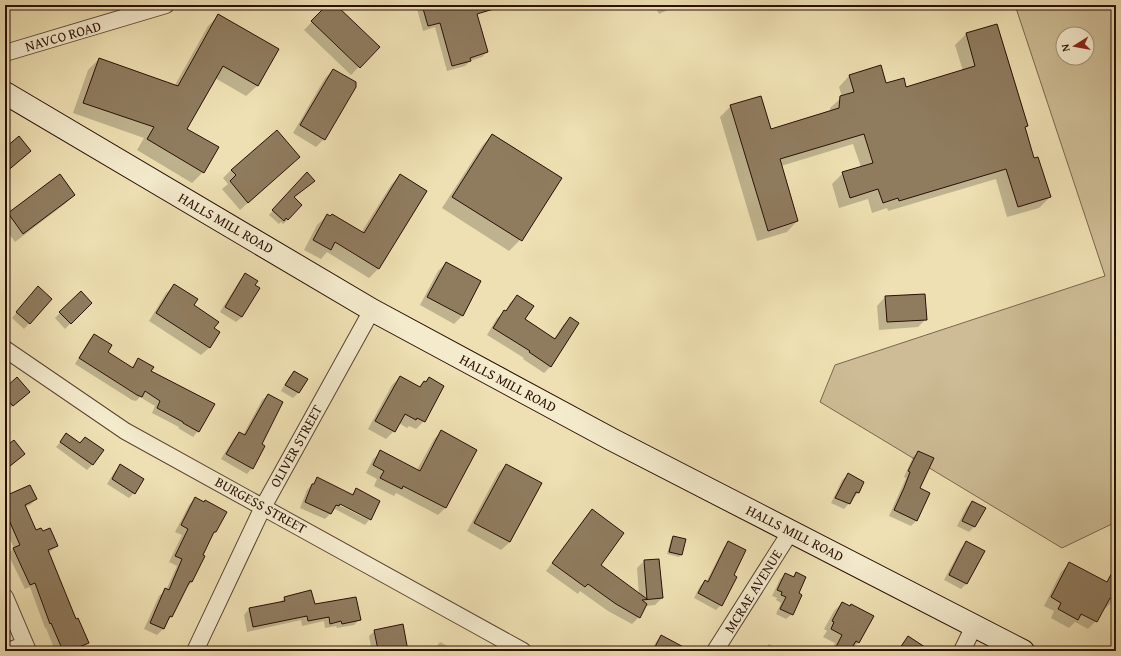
<svg xmlns="http://www.w3.org/2000/svg" width="1121" height="656" viewBox="0 0 1121 656" font-family="'Gentium Book Plus',serif">
  <rect width="100%" height="100%" fill="#eee0b2"/>
  <filter id="stains"><feTurbulence type="fractalNoise" baseFrequency=".005" numOctaves="4"/><feColorMatrix values="0 0 0 0 .2 0 0 0 0 .09 0 0 0 0 .02 0 0 0 .5 -.17"/></filter>
  <radialGradient id="worn" r=".72"><stop offset=".6" stop-color="#630" stop-opacity="0"/><stop offset="1" stop-color="#630" stop-opacity=".3"/></radialGradient>
  <path fill="#cdbc95" stroke="#7b664d" fill-rule="evenodd" d="M 1015,5 L 1116,5 L 1116,522 L 1062,548 L 820,402 L 835,365 L 1105,276 ZM 1063,34 L 1087,34 L 1087,58 L 1063,58 Z"/>
  <path fill="#0003" d="M 328,5 L 335,5 L 378,47 L 351,75 L 304,30 Z
    M 416,5 L 474,5 L 487,52 L 482,57 L 470,61 L 465,66 L 447,71 L 435,27 L 423,31 Z
    M 654,5 L 674,5 L 670,9 L 659,14 Z
    M 218,16 L 277,50 L 257,86 L 246,96 L 215,78 L 186,129 L 203,172 L 192,183 L 137,150 L 144,138 L 73,113 L 88,70 L 99,59 L 175,85 L 208,26 Z
    M 996,25 L 1027,126 L 1024,128 L 1034,159 L 1050,197 L 1039,208 L 1007,217 L 996,179 L 888,211 L 887,208 L 872,213 L 868,199 L 839,208 L 832,184 L 843,173 L 861,167 L 853,144 L 781,166 L 797,221 L 787,232 L 757,241 L 720,117 L 731,106 L 770,130 L 830,112 L 830,108 L 842,97 L 839,87 L 849,76 L 906,89 L 963,71 L 955,45 L 966,34 Z
    M 333,70 L 324,139 L 316,147 L 293,133 L 325,78 Z
    M 492,135 L 561,178 L 520,240 L 509,251 L 442,208 L 482,146 Z
    M 5,149 L 30,151 L 5,173 Z
    M 299,157 L 240,210 L 222,189 L 228,184 L 223,178 L 231,170 Z
    M 400,175 L 426,191 L 378,269 L 369,278 L 327,252 L 321,259 L 304,250 L 317,225 L 327,216 L 361,233 L 391,185 Z
    M 60,176 L 74,195 L 66,203 L 15,242 L 5,228 L 5,218 Z
    M 303,177 L 293,198 L 288,220 L 283,224 L 281,222 L 279,224 L 269,215 Z
    M 446,263 L 480,282 L 462,316 L 454,324 L 420,305 L 438,271 Z
    M 245,275 L 254,286 L 242,317 L 236,322 L 220,312 L 240,280 Z
    M 175,285 L 213,329 L 210,347 L 201,355 L 149,321 L 166,293 Z
    M 81,292 L 91,303 L 65,329 L 55,318 Z
    M 33,293 L 51,299 L 24,329 L 12,318 Z
    M 517,296 L 524,320 L 554,339 L 563,325 L 570,318 L 551,366 L 544,373 L 523,359 L 524,358 L 487,335 L 497,318 L 505,312 L 510,303 Z
    M 885,297 L 926,319 L 918,327 L 879,330 L 877,306 Z
    M 94,335 L 106,352 L 131,368 L 139,359 L 198,431 L 193,437 L 178,428 L 179,427 L 152,413 L 155,406 L 140,397 L 136,401 L 132,400 L 75,364 L 89,340 Z
    M 294,372 L 306,379 L 298,393 L 293,398 L 281,391 L 289,377 Z
    M 400,377 L 419,387 L 429,379 L 424,421 L 416,429 L 409,426 L 407,428 L 399,423 L 394,431 L 386,439 L 368,429 L 392,385 Z
    M 5,389 L 23,397 L 7,411 L 5,408 Z
    M 268,395 L 260,445 L 252,468 L 247,474 L 221,459 L 234,438 L 239,433 L 243,435 L 262,400 Z
    M 441,432 L 475,450 L 445,508 L 438,515 L 396,493 L 394,496 L 374,486 L 377,479 L 366,473 L 373,459 L 381,452 L 417,470 L 434,439 Z
    M 67,434 L 79,443 L 85,438 L 93,464 L 87,470 L 56,447 Z
    M 918,452 L 919,489 L 917,520 L 911,526 L 889,516 L 906,478 L 904,477 L 913,457 Z
    M 506,465 L 510,542 L 501,550 L 467,531 L 498,473 Z
    M 121,466 L 134,493 L 129,498 L 107,484 L 115,471 Z
    M 848,475 L 858,493 L 844,509 L 831,503 L 842,480 Z
    M 317,479 L 351,495 L 356,490 L 379,501 L 370,519 L 336,501 L 335,503 L 369,520 L 365,525 L 335,509 L 325,519 L 300,508 L 307,490 Z
    M 5,497 L 36,499 L 30,505 L 25,507 L 35,532 L 42,533 L 57,546 L 48,553 L 75,621 L 87,643 L 82,648 L 74,651 L 55,651 L 46,628 L 45,628 L 30,587 L 25,589 L 8,554 L 14,548 L 5,528 Z
    M 195,498 L 215,532 L 211,537 L 201,555 L 203,556 L 192,582 L 185,589 L 171,617 L 167,621 L 163,629 L 157,635 L 144,629 L 159,596 L 166,590 L 177,566 L 169,562 L 182,535 L 175,532 L 189,505 Z
    M 972,502 L 984,508 L 974,527 L 969,532 L 957,526 L 967,507 Z
    M 592,510 L 600,566 L 639,595 L 637,568 L 644,561 L 662,598 L 655,605 L 645,606 L 639,617 L 632,624 L 608,611 L 580,591 L 578,594 L 546,571 L 585,518 Z
    M 673,537 L 681,555 L 679,557 L 667,554 L 671,539 Z
    M 728,542 L 733,576 L 721,605 L 716,610 L 694,598 L 700,586 L 705,581 L 706,582 L 724,547 Z
    M 967,542 L 966,584 L 961,589 L 944,580 L 961,548 Z
    M 1070,563 L 1106,583 L 1116,586 L 1116,596 L 1114,600 L 1106,608 L 1104,607 L 1096,621 L 1088,629 L 1075,622 L 1069,628 L 1051,618 L 1054,611 L 1044,606 L 1061,572 Z
    M 796,573 L 797,593 L 792,614 L 786,619 L 776,614 L 781,603 L 776,600 L 777,598 L 772,596 L 780,579 L 786,574 L 792,577 Z
    M 285,598 L 314,605 L 360,619 L 354,625 L 337,628 L 336,626 L 325,628 L 324,621 L 302,626 L 301,620 L 247,632 L 244,615 L 249,609 L 279,603 Z
    M 842,603 L 858,643 L 849,651 L 831,651 L 835,643 L 823,637 L 827,631 L 824,629 L 834,611 Z
    M 375,631 L 407,651 L 372,651 L 369,636 Z
    M 661,636 L 672,651 L 651,651 L 656,642 Z
    M 909,637 L 929,651 L 897,651 Z
    M 440,642 L 455,650 L 455,651 L 433,651 Z
    M 769,644 L 780,651 L 761,651 L 763,651 Z"/>
  <path fill="#8f7c5f" stroke="#290f05" d="M 327,5 L 336,5 L 380,47 L 360,68 L 311,21 Z
    M 422,5 L 497,5 L 497,8 L 477,14 L 488,52 L 470,58 L 471,61 L 452,66 L 440,23 L 428,26 Z
    M 218,14 L 279,49 L 258,86 L 223,66 L 187,129 L 219,147 L 204,173 L 147,139 L 154,127 L 83,103 L 99,58 L 178,86 Z
    M 997,24 L 1028,126 L 1025,127 L 1034,158 L 1038,157 L 1051,197 L 1018,207 L 1006,169 L 899,201 L 898,198 L 883,203 L 878,189 L 850,198 L 842,172 L 873,163 L 864,134 L 780,159 L 798,221 L 768,231 L 730,105 L 761,96 L 771,129 L 839,108 L 840,96 L 854,92 L 849,75 L 881,65 L 886,83 L 904,78 L 906,87 L 975,66 L 966,33 Z
    M 333,69 L 356,82 L 356,87 L 325,140 L 300,125 Z
    M 277,130 L 300,157 L 248,203 L 230,181 L 236,175 L 231,170 Z
    M 492,134 L 562,178 L 522,241 L 452,197 Z
    M 19,136 L 31,151 L 5,173 L 5,148 Z
    M 307,172 L 315,181 L 294,197 L 302,205 L 288,220 L 286,218 L 284,221 L 272,210 Z
    M 60,174 L 75,195 L 23,234 L 8,213 Z
    M 400,174 L 427,191 L 379,269 L 335,242 L 331,250 L 313,240 L 327,214 L 330,216 L 332,214 L 364,233 Z
    M 446,262 L 481,281 L 463,316 L 427,297 Z
    M 245,273 L 258,281 L 255,285 L 260,288 L 242,317 L 225,307 Z
    M 174,284 L 198,299 L 194,305 L 219,322 L 214,328 L 220,332 L 210,348 L 156,313 Z
    M 38,286 L 52,299 L 30,324 L 16,312 Z
    M 81,291 L 92,303 L 71,324 L 59,312 Z
    M 925,294 L 927,320 L 887,322 L 885,296 Z
    M 517,295 L 534,306 L 525,319 L 555,339 L 570,317 L 579,323 L 551,367 L 529,352 L 530,351 L 493,328 L 504,310 L 506,311 Z
    M 94,334 L 112,345 L 108,352 L 133,368 L 138,358 L 154,367 L 151,371 L 215,404 L 199,432 L 183,423 L 183,422 L 157,408 L 160,401 L 145,391 L 142,397 L 137,395 L 79,358 Z
    M 294,371 L 308,379 L 299,393 L 285,385 Z
    M 400,376 L 420,387 L 424,381 L 426,382 L 429,377 L 444,386 L 425,422 L 417,418 L 416,420 L 405,414 L 395,432 L 375,421 Z
    M 17,377 L 30,392 L 13,406 L 5,397 L 5,388 Z
    M 268,394 L 283,402 L 262,444 L 265,446 L 253,469 L 226,454 L 239,432 L 245,435 Z
    M 441,430 L 477,450 L 446,508 L 403,486 L 402,489 L 380,478 L 384,471 L 373,465 L 380,450 L 420,471 Z
    M 66,433 L 80,443 L 85,437 L 104,450 L 93,465 L 60,442 Z
    M 14,440 L 25,454 L 5,470 L 5,447 Z
    M 918,451 L 934,458 L 920,488 L 930,493 L 917,521 L 894,510 L 904,488 L 910,472 L 908,471 Z
    M 120,464 L 144,479 L 135,494 L 112,479 Z
    M 506,464 L 542,483 L 510,542 L 474,523 Z
    M 848,473 L 864,482 L 859,493 L 856,492 L 850,504 L 835,498 Z
    M 317,477 L 353,495 L 356,488 L 380,501 L 371,520 L 340,504 L 339,506 L 336,505 L 331,514 L 305,502 L 312,484 L 314,484 Z
    M 30,485 L 37,499 L 25,505 L 36,530 L 41,528 L 43,531 L 50,528 L 58,546 L 48,550 L 76,619 L 78,618 L 89,643 L 69,651 L 63,651 L 51,623 L 50,624 L 35,583 L 30,585 L 13,548 L 20,545 L 5,511 L 9,510 L 5,500 L 5,496 Z
    M 195,497 L 204,502 L 205,500 L 227,512 L 216,532 L 214,532 L 203,555 L 205,556 L 192,582 L 190,581 L 172,617 L 170,616 L 164,629 L 150,623 L 165,588 L 169,590 L 182,559 L 175,556 L 188,529 L 181,525 Z
    M 972,501 L 986,508 L 975,527 L 962,521 Z
    M 592,509 L 624,533 L 601,565 L 647,599 L 644,560 L 659,559 L 663,598 L 642,600 L 647,604 L 640,618 L 616,604 L 588,584 L 585,587 L 552,563 Z
    M 673,536 L 686,539 L 682,555 L 669,552 Z
    M 728,541 L 746,550 L 734,575 L 737,577 L 722,606 L 698,593 L 705,580 L 708,582 Z
    M 966,541 L 985,551 L 967,584 L 949,575 Z
    M 1069,562 L 1107,582 L 1116,565 L 1116,601 L 1110,598 L 1097,622 L 1081,614 L 1078,620 L 1058,609 L 1061,603 L 1051,597 Z
    M 796,572 L 806,577 L 799,593 L 802,595 L 793,615 L 780,609 L 786,597 L 781,595 L 782,592 L 777,590 L 785,573 L 794,577 Z
    M 311,590 L 315,604 L 356,597 L 361,620 L 342,624 L 341,621 L 330,624 L 329,617 L 308,621 L 307,616 L 253,627 L 249,608 L 285,601 L 284,597 Z
    M 842,602 L 850,606 L 851,604 L 874,616 L 859,643 L 856,641 L 850,651 L 843,651 L 836,647 L 842,635 L 831,629 L 834,622 L 832,621 Z
    M 403,624 L 408,651 L 388,651 L 387,648 L 378,650 L 374,630 Z
    M 661,635 L 691,651 L 653,651 Z
    M 908,636 L 931,651 L 898,651 Z"/>
  <g fill="none" stroke-linecap="round" stroke-linejoin="round">
    <g stroke="#5a4330" stroke-width="18">
      <path id="street" d="M 5,53 L 166,5
        M 5,349 L 125,431 L 523,651
        M 5,597 L 28,651
        M 9,651 L 25,644
        M 195,651 L 263,507 L 372,310
        M 715,651 L 791,531
        M 962,651 L 974,626"/>
    </g>
    <g stroke="#290f05" stroke-width="24">
      <path id="secondary" d="M 5,93 L 372,310 L 611,439 L 1023,651"/>
    </g>
    <use href="#street" stroke="#f4ebcd" stroke-width="16"/>
    <use href="#secondary" stroke="#f4ebcd" stroke-width="22"/>
  </g>
  <g text-anchor="middle" dominant-baseline="central" stroke-width="4" stroke-linejoin="round" paint-order="stroke">
    <g font-size="14" fill="#290f05" stroke="#f4ebcd">
      <text transform="translate(63 36) rotate(-16)">NAVCO ROAD</text>
      <text transform="translate(226 223) rotate(30)">HALLS MILL ROAD</text>
      <text transform="translate(508 383) rotate(28)">HALLS MILL ROAD</text>
      <text transform="translate(296 446) rotate(-61)">OLIVER STREET</text>
      <text transform="translate(261 505) rotate(29)">BURGESS STREET</text>
      <text transform="translate(795 533) rotate(27)">HALLS MILL ROAD</text>
      <text transform="translate(753 591) rotate(-58)">MCRAE AVENUE</text>
    </g>
  </g>
  <rect width="1121" height="656" fill="none" stroke="#eee0b2" stroke-width="20"/>
  <rect x="6" y="6" width="1109" height="644" fill="none" stroke="#290f05" stroke-width="2"/>
  <rect x="10" y="10" width="1101" height="636" fill="none" stroke="#290f05"/>
  <g transform="translate(1075 46) rotate(259)"><circle r="19" fill="#f4ebcd" stroke="#a3937d"/>
  <path d="M0-3L7 15L0 10L-7 15Z" fill="#8f2418"/>
  <text y="-6" font-size="11" font-weight="bold" text-anchor="middle" fill="#290f05">N</text>
  </g>
  <rect width="100%" height="100%" filter="url(#stains)"/>
  <rect width="100%" height="100%" fill="url(#worn)"/>
</svg>
